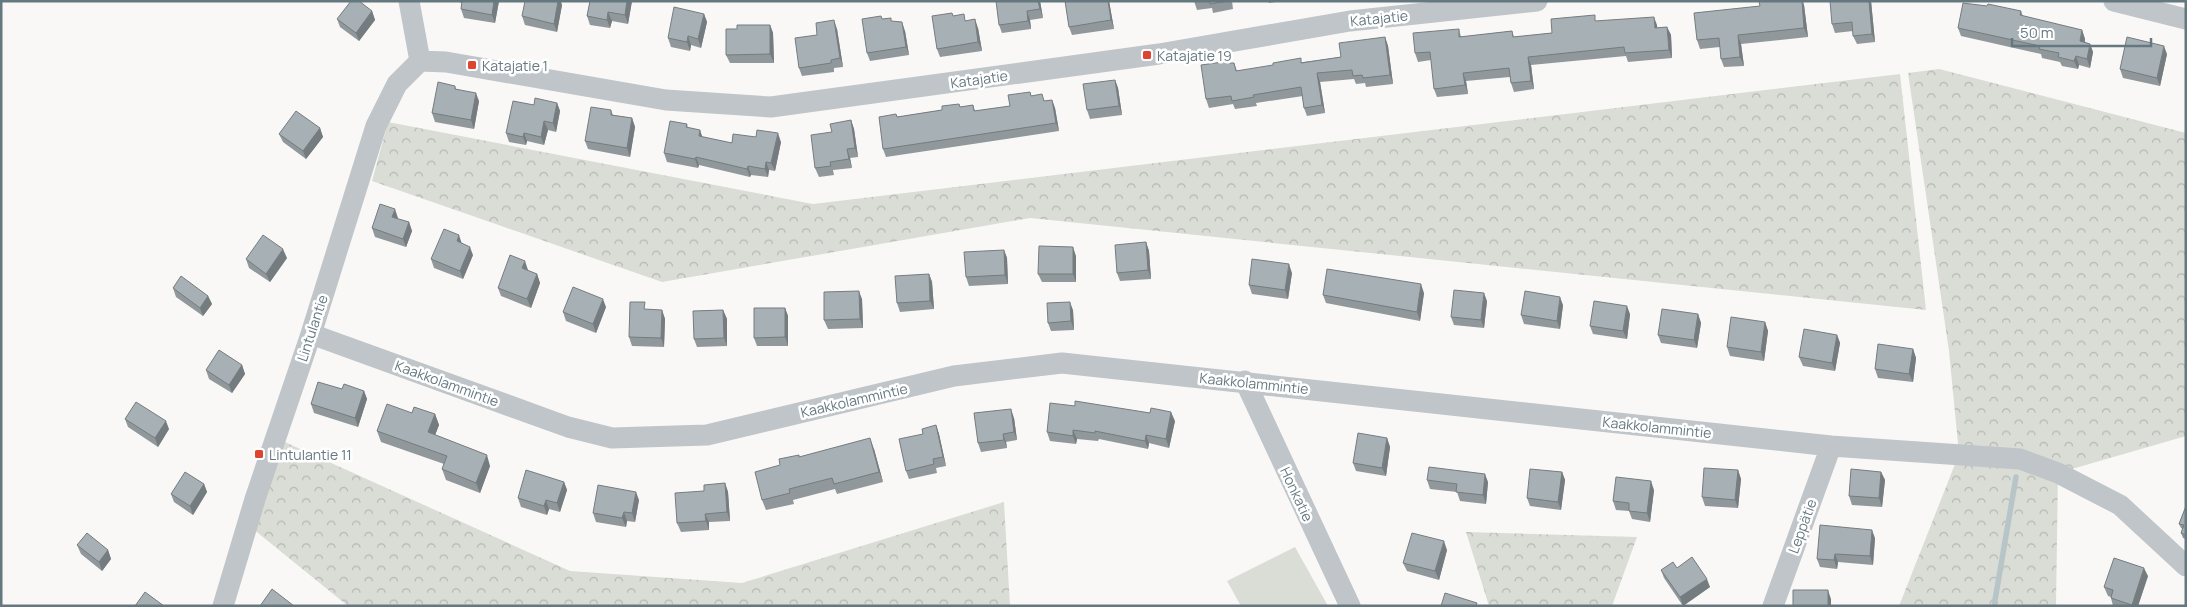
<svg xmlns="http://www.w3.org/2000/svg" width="2187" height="607" viewBox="0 0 2187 607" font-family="Manrope,sans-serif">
  <defs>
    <pattern id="forest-crowns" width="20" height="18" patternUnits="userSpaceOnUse" patternTransform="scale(1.25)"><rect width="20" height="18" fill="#d9ddd5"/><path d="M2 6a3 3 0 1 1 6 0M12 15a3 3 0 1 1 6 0" fill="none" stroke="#b4b8b2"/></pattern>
  </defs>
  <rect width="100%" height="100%" fill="#f9f8f6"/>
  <path fill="url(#forest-crowns)" d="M 1939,69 L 2186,133 L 2186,436 L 2058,473 L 2056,606 L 1899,606 L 1959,454 L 1949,351 L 1908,73 Z
    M 1900,74 L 1926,310 L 1030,218 L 662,282 L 372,181 L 388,122 L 813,204 Z
    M 276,438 L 570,571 L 742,583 L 1004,502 L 1010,606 L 348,606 L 247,524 Z
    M 1466,532 L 1637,537 L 1612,606 L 1489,606 Z"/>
  <path fill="#d9ddd5" d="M 1295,547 L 1328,606 L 1241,606 L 1227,581 Z"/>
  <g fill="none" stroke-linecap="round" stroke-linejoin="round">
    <path stroke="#b8c5c8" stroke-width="5.5" d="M 1994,606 L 2016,477"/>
    <path stroke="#bfc5c8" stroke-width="21" d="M 409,1 L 420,61
      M 2114,1 L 2186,19
      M 420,61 L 446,62 L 666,100 L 771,107 L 1159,54 L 1350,21 L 1537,1
      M 311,334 L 568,427 L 612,438 L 707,435 L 954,376 L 1062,363 L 1831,446 L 2020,459 L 2058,473 L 2120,505 L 2186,566
      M 1245,381 L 1350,606
      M 223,606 L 255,499 L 311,334 L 376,126 L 397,84 L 420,61
      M 1773,606 L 1831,446"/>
  </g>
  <path fill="#90989c" d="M 455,1 L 499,1 L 495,23 L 464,18 L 461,9 L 462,3 Z
    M 590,1 L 632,1 L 628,24 L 612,21 L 610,28 L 590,25 L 587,16 Z
    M 1040,1 L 1043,18 L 1030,20 L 1031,29 L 1002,33 L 999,25 Z
    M 1065,1 L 1109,1 L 1114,29 L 1072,35 L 1069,27 Z
    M 1194,1 L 1232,1 L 1233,9 L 1213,13 L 1212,8 L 1197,10 Z
    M 1268,1 L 1284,1 L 1269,3 Z
    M 1871,1 L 1875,42 L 1857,44 L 1853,36 L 1853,31 L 1835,33 L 1832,24 Z
    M 562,5 L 557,32 L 525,25 L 522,16 Z
    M 1804,5 L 1808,37 L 1741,44 L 1744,66 L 1724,67 L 1721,59 L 1720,47 L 1700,49 L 1697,40 L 1760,6 Z
    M 372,11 L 375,20 L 359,41 L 340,27 L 337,19 Z
    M 2021,11 L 2023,16 L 2082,30 L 2085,39 L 2085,42 L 2090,44 L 2093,52 L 2090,68 L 2079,65 L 2078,69 L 2062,66 L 2060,62 L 2042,58 L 2041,54 L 1961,36 L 1958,28 Z
    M 704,14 L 707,22 L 701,48 L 691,45 L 690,51 L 671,47 L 668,38 Z
    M 953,16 L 978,28 L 982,51 L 940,57 L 937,49 Z
    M 883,19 L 892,21 L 905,31 L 909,55 L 870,61 L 867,53 Z
    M 1597,21 L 1657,25 L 1657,28 L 1667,27 L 1671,35 L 1672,58 L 1628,62 L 1626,56 L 1531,65 L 1534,89 L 1514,92 L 1511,83 L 1510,77 L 1466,81 L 1468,94 L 1437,97 L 1434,89 L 1431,60 L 1418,62 L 1415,53 L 1459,29 L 1461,37 L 1512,31 L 1514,37 L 1552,33 Z
    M 770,25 L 773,33 L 774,63 L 730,63 L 726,55 Z
    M 837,29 L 843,67 L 834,68 L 834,72 L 802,76 L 799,68 L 817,35 Z
    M 1385,37 L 1388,46 L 1393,84 L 1366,87 L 1365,83 L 1356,84 L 1354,79 L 1320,82 L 1325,113 L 1307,116 L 1304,108 L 1303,96 L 1256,103 L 1257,106 L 1235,109 L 1233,104 L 1209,108 L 1206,99 L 1231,63 L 1234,63 L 1237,71 L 1341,57 Z
    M 2167,54 L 2160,86 L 2123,78 L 2120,69 Z
    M 1115,80 L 1118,88 L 1122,115 L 1090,119 L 1087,110 Z
    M 455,86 L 456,89 L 479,101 L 474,129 L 435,122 L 432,113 Z
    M 1030,92 L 1031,96 L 1045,101 L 1052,100 L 1055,108 L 1059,131 L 886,157 L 883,149 L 896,114 L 897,117 L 973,105 L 975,111 L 1010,106 Z
    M 557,103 L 560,111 L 556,132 L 548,130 L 544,145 L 527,141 L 526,145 L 509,142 L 506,133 L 534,105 Z
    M 611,110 L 613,115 L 632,118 L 635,127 L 630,157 L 588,149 L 585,141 Z
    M 851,120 L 854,129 L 858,157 L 850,158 L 852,168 L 833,170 L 834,175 L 819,177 L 815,168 L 832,132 Z
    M 687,124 L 688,128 L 700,130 L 702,137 L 732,143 L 781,142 L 775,171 L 769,170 L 768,177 L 751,175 L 750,177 L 699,165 L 698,168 L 667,162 L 664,153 Z
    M 320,128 L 323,137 L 306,159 L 283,142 L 279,134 Z
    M 398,218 L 398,219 L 409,222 L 412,231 L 406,247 L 375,237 L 372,228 Z
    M 1146,242 L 1149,251 L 1151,279 L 1120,281 L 1117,273 Z
    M 1004,250 L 1007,258 L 1008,284 L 969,286 L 966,277 Z
    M 473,255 L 463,279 L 434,268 L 431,259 Z
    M 1076,256 L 1076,282 L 1042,282 L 1038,274 Z
    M 287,258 L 270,282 L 249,268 L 246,259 Z
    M 528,270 L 528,271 L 537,274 L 540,283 L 531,308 L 501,296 L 498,288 Z
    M 1292,273 L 1288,299 L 1252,294 L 1249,285 Z
    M 929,274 L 932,282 L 934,309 L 900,312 L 897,303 Z
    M 173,288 L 208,296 L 212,304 L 203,316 L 176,297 Z
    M 1424,293 L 1420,321 L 1326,303 L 1323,295 Z
    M 862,299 L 863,328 L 828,329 L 824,320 Z
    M 1487,301 L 1484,328 L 1454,325 L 1451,317 Z
    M 1563,305 L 1560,329 L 1524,324 L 1521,315 Z
    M 606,307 L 596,333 L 566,321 L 563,312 Z
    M 785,308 L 788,316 L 788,346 L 757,346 L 754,338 Z
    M 647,310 L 662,310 L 665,319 L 664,347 L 632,346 L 629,337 Z
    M 723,310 L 727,319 L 727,346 L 697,347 L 694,339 Z
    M 1073,310 L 1074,330 L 1051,331 L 1048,323 Z
    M 1630,314 L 1627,339 L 1593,334 L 1590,326 Z
    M 1698,314 L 1701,323 L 1697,348 L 1661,343 L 1658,335 Z
    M 1765,322 L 1768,331 L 1764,361 L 1730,356 L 1727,347 Z
    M 1837,335 L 1840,343 L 1835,371 L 1803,366 L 1799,357 Z
    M 1913,349 L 1916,358 L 1913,382 L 1878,378 L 1875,369 Z
    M 242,365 L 245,374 L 232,393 L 209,379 L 206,370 Z
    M 342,389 L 364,391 L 367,399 L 358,427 L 314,413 L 311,404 Z
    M 412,413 L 435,414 L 439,425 L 435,435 L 490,466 L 480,493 L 446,480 L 442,469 L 444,464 L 381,442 L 377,431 Z
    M 1014,418 L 1017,440 L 1006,442 L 1007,448 L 981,452 L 978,443 Z
    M 125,419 L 169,429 L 158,447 L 128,427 Z
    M 1175,421 L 1169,448 L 1149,443 L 1148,449 L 1099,439 L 1098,441 L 1077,439 L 1076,444 L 1050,441 L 1047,432 Z
    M 936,425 L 939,434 L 946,466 L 936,468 L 937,473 L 909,479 L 906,471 L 923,434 Z
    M 1387,438 L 1390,447 L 1386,476 L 1356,471 L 1353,463 Z
    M 874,449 L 883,482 L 837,494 L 835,489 L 793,500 L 794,504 L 766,510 L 762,500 L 800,457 Z
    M 1738,470 L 1741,479 L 1738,508 L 1705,506 L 1702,497 Z
    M 1562,472 L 1565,480 L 1561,510 L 1530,506 L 1527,498 Z
    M 1881,472 L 1885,480 L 1882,507 L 1852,505 L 1849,496 Z
    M 1427,480 L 1488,482 L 1486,504 L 1460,501 L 1457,492 L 1430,489 Z
    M 564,482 L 567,490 L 560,512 L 549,509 L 547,515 L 521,507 L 518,498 Z
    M 725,483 L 728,492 L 730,521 L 709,522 L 709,530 L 681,532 L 677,523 L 704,491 Z
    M 204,484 L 207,492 L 193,515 L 174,502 L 171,494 Z
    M 1654,490 L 1650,522 L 1632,519 L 1629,511 L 1616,510 L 1613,501 Z
    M 639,500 L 635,522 L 627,521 L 626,527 L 596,522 L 593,513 Z
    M 2186,506 L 2186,539 L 2183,538 L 2181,533 L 2183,529 L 2181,528 L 2179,524 Z
    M 1875,538 L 1873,565 L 1838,562 L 1837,569 L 1820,567 L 1817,559 Z
    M 77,545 L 108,550 L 111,559 L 102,571 L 81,554 Z
    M 1447,550 L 1439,580 L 1407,571 L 1403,563 Z
    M 1677,568 L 1710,587 L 1683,606 L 1664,578 L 1661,570 Z
    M 2148,576 L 2138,606 L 2113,606 L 2111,598 L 2111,597 L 2108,596 L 2104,587 Z"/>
  <path fill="#757c7f" d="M 494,1 L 499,1 L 495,23 L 492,15 Z
    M 558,1 L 561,1 L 562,5 L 557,32 L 554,24 Z
    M 627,1 L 632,1 L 628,24 L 625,15 Z
    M 1038,1 L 1040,1 L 1043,18 L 1040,9 Z
    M 1108,1 L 1109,1 L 1114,29 L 1111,20 Z
    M 1802,1 L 1803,1 L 1804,5 L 1808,37 L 1804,28 Z
    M 1869,1 L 1871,1 L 1875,42 L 1872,34 Z
    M 372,11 L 375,20 L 359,41 L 356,33 Z
    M 1027,11 L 1030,20 L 1031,29 L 1028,21 Z
    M 608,12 L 612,21 L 610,28 L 607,20 Z
    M 704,14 L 707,22 L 701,48 L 698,39 Z
    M 1654,17 L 1657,25 L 1658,36 L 1655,28 Z
    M 975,19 L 978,28 L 982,51 L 978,42 Z
    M 834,20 L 837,29 L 843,67 L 840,58 Z
    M 902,22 L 905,31 L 909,55 L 906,47 Z
    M 770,25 L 773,33 L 774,63 L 770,54 Z
    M 1667,27 L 1671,35 L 1672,58 L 1669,50 Z
    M 2082,30 L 2085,39 L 2083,50 L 2080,41 Z
    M 1738,35 L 1741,44 L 1744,66 L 1740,57 Z
    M 688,36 L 691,45 L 690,51 L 687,42 Z
    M 1385,37 L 1388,46 L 1393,84 L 1390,75 Z
    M 2090,44 L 2093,52 L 2090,68 L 2087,59 Z
    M 2164,46 L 2167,54 L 2160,86 L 2157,78 Z
    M 2076,56 L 2079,65 L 2078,69 L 2074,61 Z
    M 1528,57 L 1531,65 L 1534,89 L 1531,81 Z
    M 1317,73 L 1320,82 L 1325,113 L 1322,105 Z
    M 1463,73 L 1466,81 L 1468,94 L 1465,85 Z
    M 1115,80 L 1118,88 L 1122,115 L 1119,106 Z
    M 476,93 L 479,101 L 474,129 L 471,120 Z
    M 1052,100 L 1055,108 L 1059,131 L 1056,123 Z
    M 557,103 L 560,111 L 556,132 L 553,123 Z
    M 632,118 L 635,127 L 630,157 L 627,148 Z
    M 851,120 L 854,129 L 858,157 L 855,148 Z
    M 544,121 L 548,130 L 544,145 L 541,137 Z
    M 320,128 L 323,137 L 306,159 L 303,151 Z
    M 700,130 L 703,139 L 699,136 Z
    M 524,133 L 527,141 L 526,145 L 523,137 Z
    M 778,133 L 781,142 L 775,171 L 771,163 Z
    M 847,149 L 850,158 L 852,168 L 849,159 Z
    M 696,157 L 699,165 L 698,168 L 695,159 Z
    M 766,162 L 769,170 L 768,177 L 765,169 Z
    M 748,166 L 751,175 L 750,177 L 747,169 Z
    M 395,209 L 398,218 L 395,226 L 392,217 Z
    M 409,222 L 412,231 L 406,247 L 403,239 Z
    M 459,235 L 462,244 L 457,241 Z
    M 1146,242 L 1149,251 L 1151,279 L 1148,270 Z
    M 470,247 L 473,255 L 463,279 L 460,271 Z
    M 1073,247 L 1076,256 L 1076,282 L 1073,274 Z
    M 283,249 L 287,258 L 270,282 L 266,274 Z
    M 1004,250 L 1007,258 L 1008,284 L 1005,275 Z
    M 525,261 L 528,270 L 525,277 L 522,268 Z
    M 1289,264 L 1292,273 L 1288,299 L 1285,290 Z
    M 537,274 L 540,283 L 531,308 L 527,299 Z
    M 929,274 L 932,282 L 934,309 L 930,301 Z
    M 1421,284 L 1424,293 L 1420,321 L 1417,312 Z
    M 859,291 L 862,299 L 863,328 L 860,319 Z
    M 1484,293 L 1487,301 L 1484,328 L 1481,320 Z
    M 208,296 L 212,304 L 203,316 L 200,308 Z
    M 1560,297 L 1563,305 L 1560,329 L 1557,321 Z
    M 603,299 L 606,307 L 596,333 L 593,324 Z
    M 1070,302 L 1073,310 L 1074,330 L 1071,321 Z
    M 1627,306 L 1630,314 L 1627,339 L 1623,331 Z
    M 785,308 L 788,316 L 788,346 L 785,337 Z
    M 662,310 L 665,319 L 664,347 L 661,338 Z
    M 723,310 L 727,319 L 727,346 L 724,338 Z
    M 1698,314 L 1701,323 L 1697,348 L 1694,340 Z
    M 1765,322 L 1768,331 L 1764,361 L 1761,352 Z
    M 1837,335 L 1840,343 L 1835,371 L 1832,363 Z
    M 1913,349 L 1916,358 L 1913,382 L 1909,374 Z
    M 242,365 L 245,374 L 232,393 L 229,385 Z
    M 364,391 L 367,399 L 358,427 L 355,418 Z
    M 1011,409 L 1014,418 L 1017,440 L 1014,432 Z
    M 1171,412 L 1175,421 L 1169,448 L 1166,439 Z
    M 435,414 L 439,425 L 432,443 L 428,432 Z
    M 166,421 L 169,429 L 158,447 L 155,438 Z
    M 936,425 L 939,434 L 946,466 L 943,457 Z
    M 1073,430 L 1077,439 L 1076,444 L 1073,436 Z
    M 1003,434 L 1006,442 L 1007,448 L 1004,440 Z
    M 1146,435 L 1149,443 L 1148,449 L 1145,441 Z
    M 870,438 L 874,449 L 883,482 L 879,472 Z
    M 1387,438 L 1390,447 L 1386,476 L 1382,468 Z
    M 487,455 L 490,466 L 480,493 L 476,483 Z
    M 1738,470 L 1741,479 L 1738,508 L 1735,500 Z
    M 1562,472 L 1565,480 L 1561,510 L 1558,502 Z
    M 1881,472 L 1885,480 L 1882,507 L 1879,498 Z
    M 1485,474 L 1488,482 L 1486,504 L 1483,495 Z
    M 1651,481 L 1654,490 L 1650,522 L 1647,513 Z
    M 564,482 L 567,490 L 560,512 L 557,503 Z
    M 725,483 L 728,492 L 730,521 L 727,512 Z
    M 204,484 L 207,492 L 193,515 L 190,506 Z
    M 636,492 L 639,500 L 635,522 L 632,513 Z
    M 546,500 L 549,509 L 547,515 L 544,506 Z
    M 624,512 L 627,521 L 626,527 L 622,518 Z
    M 705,514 L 709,522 L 709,530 L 706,521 Z
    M 1872,530 L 1875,538 L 1873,565 L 1870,556 Z
    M 1444,541 L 1447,550 L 1439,580 L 1435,571 Z
    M 108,550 L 111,559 L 102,571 L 99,562 Z
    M 1835,554 L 1838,562 L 1837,569 L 1834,560 Z
    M 2144,568 L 2148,576 L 2138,606 L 2132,606 Z
    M 1707,579 L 1710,587 L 1683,606 L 1680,597 Z
    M 1828,590 L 1831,599 L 1831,606 L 1828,606 Z"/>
  <path fill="#a7b1b5" stroke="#757c7f" d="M 351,1 L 359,1 L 372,11 L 356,33 L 337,19 Z
    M 462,1 L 494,1 L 492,15 L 461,9 Z
    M 525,1 L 558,1 L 554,24 L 522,16 Z
    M 590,1 L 627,1 L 625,15 L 608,12 L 607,20 L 587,16 Z
    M 996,1 L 1038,1 L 1040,9 L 1027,11 L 1028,21 L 999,25 Z
    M 1065,1 L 1108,1 L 1111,20 L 1069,27 Z
    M 1210,1 L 1228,1 L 1210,4 Z
    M 1759,1 L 1802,1 L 1804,28 L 1738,35 L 1740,57 L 1721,59 L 1719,38 L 1697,40 L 1694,13 L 1760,6 Z
    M 1830,1 L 1869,1 L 1872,34 L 1853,36 L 1852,22 L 1832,24 Z
    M 1963,3 L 1987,6 L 1988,4 L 2021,11 L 2020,15 L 2082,30 L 2080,41 L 2090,44 L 2087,59 L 2076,56 L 2074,61 L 2058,57 L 2059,53 L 2039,49 L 2040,46 L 1958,28 Z
    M 674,7 L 704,14 L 698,39 L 688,36 L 687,42 L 668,38 Z
    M 952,13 L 953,16 L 964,14 L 965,21 L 975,19 L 978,42 L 937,49 L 932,16 Z
    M 1595,15 L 1595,21 L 1654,17 L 1655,28 L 1667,27 L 1669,50 L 1625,53 L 1624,47 L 1528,57 L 1531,81 L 1511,83 L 1509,68 L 1463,73 L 1465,85 L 1434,89 L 1430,52 L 1415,53 L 1413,33 L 1459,29 L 1459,37 L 1512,31 L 1513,37 L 1552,33 L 1551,19 Z
    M 881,16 L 882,19 L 891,18 L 891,21 L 902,22 L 906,47 L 867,53 L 862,19 Z
    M 834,20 L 840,58 L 831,60 L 831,63 L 799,68 L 795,38 L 817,35 L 816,23 Z
    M 737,25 L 770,25 L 770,54 L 726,55 L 726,29 L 737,29 Z
    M 1385,37 L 1390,75 L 1363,78 L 1362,75 L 1353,76 L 1352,70 L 1317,73 L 1322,105 L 1304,108 L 1301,87 L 1253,95 L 1254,97 L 1232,101 L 1231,96 L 1206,99 L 1201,65 L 1230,61 L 1230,63 L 1234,63 L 1236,71 L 1273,65 L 1273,63 L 1301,58 L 1301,63 L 1341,57 L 1339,43 Z
    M 2127,37 L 2164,46 L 2157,78 L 2120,69 Z
    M 1115,80 L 1119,106 L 1087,110 L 1083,84 Z
    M 438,82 L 455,86 L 455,89 L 476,93 L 471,120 L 432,113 Z
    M 1030,92 L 1031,96 L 1042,94 L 1044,101 L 1052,100 L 1056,123 L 883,149 L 879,117 L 896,114 L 897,117 L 942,110 L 942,106 L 959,104 L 960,107 L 973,105 L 974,111 L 1010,106 L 1008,95 Z
    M 535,98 L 557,103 L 553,123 L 544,121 L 541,137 L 524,133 L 523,137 L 506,133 L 513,101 L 534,105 Z
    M 591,107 L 611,110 L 611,115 L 632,118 L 627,148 L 585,141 Z
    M 296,111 L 320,128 L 303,151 L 279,134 Z
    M 851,120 L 855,148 L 847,149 L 849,159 L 830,162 L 831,166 L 815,168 L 811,135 L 832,132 L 830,124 Z
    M 670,121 L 687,124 L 686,127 L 700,130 L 699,136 L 732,143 L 733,134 L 756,137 L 757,130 L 778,133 L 771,163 L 766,162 L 765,169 L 748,166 L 747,169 L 696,157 L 695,159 L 664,153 Z
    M 380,204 L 395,209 L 392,217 L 409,222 L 403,239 L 372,228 Z
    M 444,229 L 459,235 L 457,241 L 470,247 L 460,271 L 431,259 Z
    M 263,235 L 283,249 L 266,274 L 246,259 Z
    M 1146,242 L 1148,270 L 1117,273 L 1115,245 Z
    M 1039,246 L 1073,247 L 1073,274 L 1038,274 Z
    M 1004,250 L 1005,275 L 966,277 L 964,252 Z
    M 510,255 L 525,261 L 522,268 L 537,274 L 527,299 L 498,288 Z
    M 1252,259 L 1289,264 L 1285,290 L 1249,285 Z
    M 1327,269 L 1421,284 L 1417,312 L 1323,295 Z
    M 929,274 L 930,301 L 897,303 L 895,276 Z
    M 181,276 L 208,296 L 200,308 L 173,288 Z
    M 573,287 L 603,299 L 593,324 L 563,312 Z
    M 1454,290 L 1484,293 L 1481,320 L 1451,317 Z
    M 859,291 L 860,319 L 824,320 L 824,292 Z
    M 1525,291 L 1560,297 L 1557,321 L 1521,315 Z
    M 1594,301 L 1627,306 L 1623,331 L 1590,326 Z
    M 630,302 L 645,302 L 644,309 L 662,310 L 661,338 L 629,337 Z
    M 1070,302 L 1071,321 L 1048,323 L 1047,303 Z
    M 754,308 L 785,308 L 785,337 L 754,338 Z
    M 1662,309 L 1698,314 L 1694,340 L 1658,335 Z
    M 723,310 L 724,338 L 694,339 L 693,311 Z
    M 1731,317 L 1765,322 L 1761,352 L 1727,347 Z
    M 1804,329 L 1837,335 L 1832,363 L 1799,357 Z
    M 1878,344 L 1913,349 L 1909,374 L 1875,369 Z
    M 219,350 L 242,365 L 229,385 L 206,370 Z
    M 318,382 L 342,389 L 344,384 L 364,391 L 355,418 L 311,404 Z
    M 1075,401 L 1150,413 L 1151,408 L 1171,412 L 1166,439 L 1146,435 L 1145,441 L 1095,431 L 1095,433 L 1073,430 L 1073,436 L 1047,432 L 1050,403 L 1075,406 Z
    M 136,402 L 166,421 L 155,438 L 125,419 Z
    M 387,404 L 412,413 L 414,407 L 435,414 L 428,432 L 487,455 L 476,483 L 442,469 L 447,456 L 377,431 Z
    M 1011,409 L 1014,432 L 1003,434 L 1004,440 L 978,443 L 974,413 Z
    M 936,425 L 943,457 L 933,459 L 934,464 L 906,471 L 899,439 L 923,434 L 922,429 Z
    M 1358,433 L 1387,438 L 1382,468 L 1353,463 Z
    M 870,438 L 879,472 L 834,484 L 832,478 L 789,489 L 790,493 L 762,500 L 755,472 L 780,465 L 779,459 L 799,455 L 799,457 Z
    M 1429,467 L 1485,474 L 1483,495 L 1456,492 L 1457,484 L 1427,480 Z
    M 1704,468 L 1738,470 L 1735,500 L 1702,497 Z
    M 1530,469 L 1562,472 L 1558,502 L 1527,498 Z
    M 1851,469 L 1881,472 L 1879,498 L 1849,496 Z
    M 526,470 L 564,482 L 557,503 L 546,500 L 544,506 L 518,498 Z
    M 185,472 L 204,484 L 190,506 L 171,494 Z
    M 1616,477 L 1651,481 L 1647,513 L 1629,511 L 1629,503 L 1613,501 Z
    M 725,483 L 727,512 L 705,514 L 706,521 L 677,523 L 675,493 L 704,491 L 704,485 Z
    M 598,485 L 636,492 L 632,513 L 624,512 L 622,518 L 593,513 Z
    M 2186,506 L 2186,535 L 2181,533 L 2184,525 L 2179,524 Z
    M 1820,525 L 1872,530 L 1870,556 L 1835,554 L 1834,560 L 1817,559 Z
    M 87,533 L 108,550 L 99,562 L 77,545 Z
    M 1412,533 L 1444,541 L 1435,571 L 1403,563 Z
    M 1692,557 L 1707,579 L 1680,597 L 1661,570 L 1673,562 L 1677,568 Z
    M 2114,558 L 2144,568 L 2132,605 L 2111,598 L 2113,590 L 2104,587 Z
    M 272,589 L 294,606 L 260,606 Z
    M 1793,590 L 1828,590 L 1828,606 L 1793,606 Z
    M 145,592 L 164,606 L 135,606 Z
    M 1445,593 L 1477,603 L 1476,606 L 1441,606 Z"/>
  <g fill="#de4531" stroke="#fff" stroke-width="2">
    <rect x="1142" y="50" width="10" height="10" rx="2.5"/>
    <rect x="467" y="60" width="10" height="10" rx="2.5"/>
    <rect x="254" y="449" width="10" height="10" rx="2.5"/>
  </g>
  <g text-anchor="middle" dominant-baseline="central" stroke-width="5" stroke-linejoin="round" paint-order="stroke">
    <g font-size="14" fill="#657880" stroke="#fff">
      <text transform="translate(1379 18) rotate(-6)">Katajatie</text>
      <text transform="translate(979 79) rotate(-8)">Katajatie</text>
      <text transform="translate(312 328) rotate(-72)">Lintulantie</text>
      <text transform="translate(447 383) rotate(20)">Kaakkolammintie</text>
      <text transform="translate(1254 383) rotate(6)">Kaakkolammintie</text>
      <text transform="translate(854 400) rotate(-13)">Kaakkolammintie</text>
      <text transform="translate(1657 427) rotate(6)">Kaakkolammintie</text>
      <text transform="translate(1297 494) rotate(65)">Honkatie</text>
      <text transform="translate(1802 526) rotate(-70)">Leppätie</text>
    </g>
    <g font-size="14" fill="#657880" stroke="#fff" text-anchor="start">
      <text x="1157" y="55">Katajatie 19</text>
      <text x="482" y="65">Katajatie 1</text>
      <text x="269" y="454">Lintulantie 11</text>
    </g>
  </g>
  <rect width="2187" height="607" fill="none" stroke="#657880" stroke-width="5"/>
  <path d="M2012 38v8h139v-8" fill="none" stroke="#657880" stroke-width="2.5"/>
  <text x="2020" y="38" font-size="15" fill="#657880" stroke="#ffffff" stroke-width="4" paint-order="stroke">50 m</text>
</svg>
